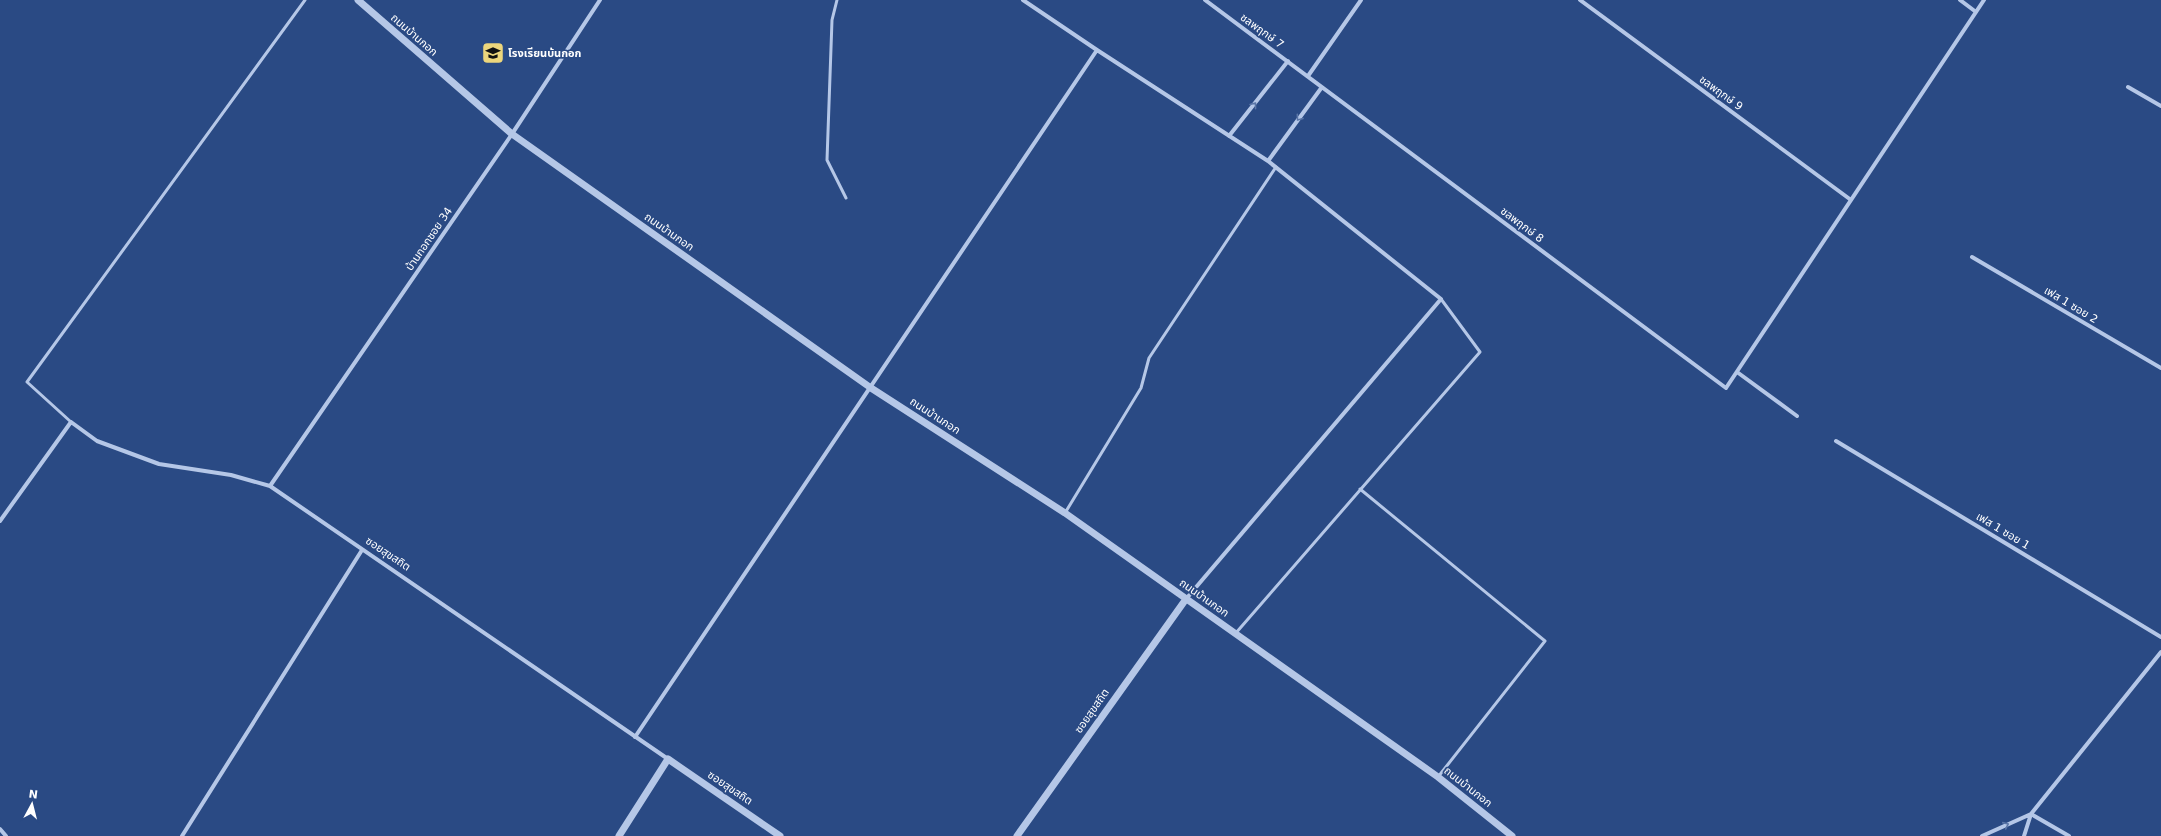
<svg xmlns="http://www.w3.org/2000/svg" width="2161" height="836" viewBox="0 0 2161 836" font-family="'DejaVu Sans','Noto Sans Thai',sans-serif">
  <rect width="100%" height="100%" fill="#2a4a84"/>
  <g fill="none" stroke-linecap="round" stroke-linejoin="round">
    <path stroke="#b5c7e7" stroke-width="3" d="M 837,0 L 832,20 L 827,160 L 846,198
      M 71,422 L 27,382 L 305,0
      M 1360,489 L 1545,641 L 1438,777
      M 1065,513 L 1141,388 L 1149,358 L 1276,167
      M 1235,634 L 1480,352 L 1441,299"/>
    <path stroke="#b5c7e7" stroke-width="4" d="M 1023,0 L 1097,50 L 1268,161 L 1441,299 L 1186,599
      M 1205,0 L 1726,388 L 1984,0
      M 1580,0 L 1851,200
      M 1960,0 L 1976,12
      M 1308,76 L 1361,0
      M 2128,87 L 2161,106
      M 1229,136 L 1288,61
      M 1268,161 L 1322,87
      M 1972,257 L 2161,368
      M 1737,372 L 1797,416
      M 1836,441 L 2161,637
      M 270,486 L 512,134 L 600,0
      M 0,521 L 71,422 L 97,441 L 159,464 L 231,475 L 270,486 L 668,759
      M 635,737 L 1097,50
      M 2031,814 L 2069,836
      M 0,829 L 6,836
      M 182,836 L 362,550
      M 1982,836 L 2031,814
      M 2024,836 L 2031,814 L 2161,652"/>
    <path stroke="#b5c7e7" stroke-width="7" d="M 358,0 L 512,134 L 871,388 L 1065,513 L 1438,777 L 1512,836
      M 619,836 L 668,759 L 780,836
      M 1017,836 L 1186,599"/>
  </g>
  <defs><path id="oneway-chevron" d="M-2-3.5L2.5 0L-2 3.5" fill="none" stroke-width="1.6" stroke-linecap="round" stroke-linejoin="round"/></defs>
  <g stroke="#5b76a7">
    <use href="#oneway-chevron" transform="translate(1254 105) rotate(-52)"/>
    <use href="#oneway-chevron" transform="translate(1299 118) rotate(126)"/>
    <use href="#oneway-chevron" transform="translate(2006 825) rotate(-24)"/>
  </g>
  <defs>
    <g id="school-square" transform="scale(1.15)"><rect x="-9" y="-9" width="18" height="18" rx="4" fill="#edd67c" stroke="#2a4a84"/><path d="M0-5L7-2L0 1L-7-2ZM-4 1L0 2.5L4 1V4Q0 6-4 4Z" fill="#111"/></g>
  </defs>
  <g fill-rule="evenodd">
    <use href="#school-square" x="493" y="53"/>
  </g>
  <g text-anchor="middle" dominant-baseline="central" stroke-width="3.5" stroke-linejoin="round" paint-order="stroke">
    <g font-size="11" fill="#fff" stroke="#2a4a84">
      <text transform="translate(1262 31) rotate(36)">ชลพฤกษ์ 7</text>
      <text transform="translate(414 35) rotate(41)">ถนนบ้านกอก</text>
      <text transform="translate(1721 93) rotate(36)">ชลพฤกษ์ 9</text>
      <text transform="translate(1522 225) rotate(37)">ชลพฤกษ์ 8</text>
      <text transform="translate(669 232) rotate(35)">ถนนบ้านกอก</text>
      <text transform="translate(429 239) rotate(-56)">บ้านกอกซอย 34</text>
      <text transform="translate(2071 305) rotate(31)">เฟส 1 ซอย 2</text>
      <text transform="translate(935 416) rotate(33)">ถนนบ้านกอก</text>
      <text transform="translate(2003 531) rotate(31)">เฟส 1 ซอย 1</text>
      <text transform="translate(388 554) rotate(34)">ซอยสุขสถิต</text>
      <text transform="translate(1204 598) rotate(35)">ถนนบ้านกอก</text>
      <text transform="translate(1092 711) rotate(-55)">ซอยสุขสถิต</text>
      <text transform="translate(1468 787) rotate(38)">ถนนบ้านกอก</text>
      <text transform="translate(730 788) rotate(34)">ซอยสุขสถิต</text>
    </g>
    <g font-size="11" font-weight="bold" fill="#fff" stroke="#2a4a84" text-anchor="start">
      <text x="508" y="53">โรงเรียนบ้นกอก</text>
    </g>
  </g>
  <g transform="translate(32 804) rotate(7)" stroke="#2a4a84" stroke-width="3" paint-order="stroke">
  <path d="M0-3L7 15L0 10L-7 15Z" fill="#ffffff"/>
  <text y="-6" font-size="11" font-weight="bold" text-anchor="middle" fill="#ffffff">N</text>
  </g>
</svg>
